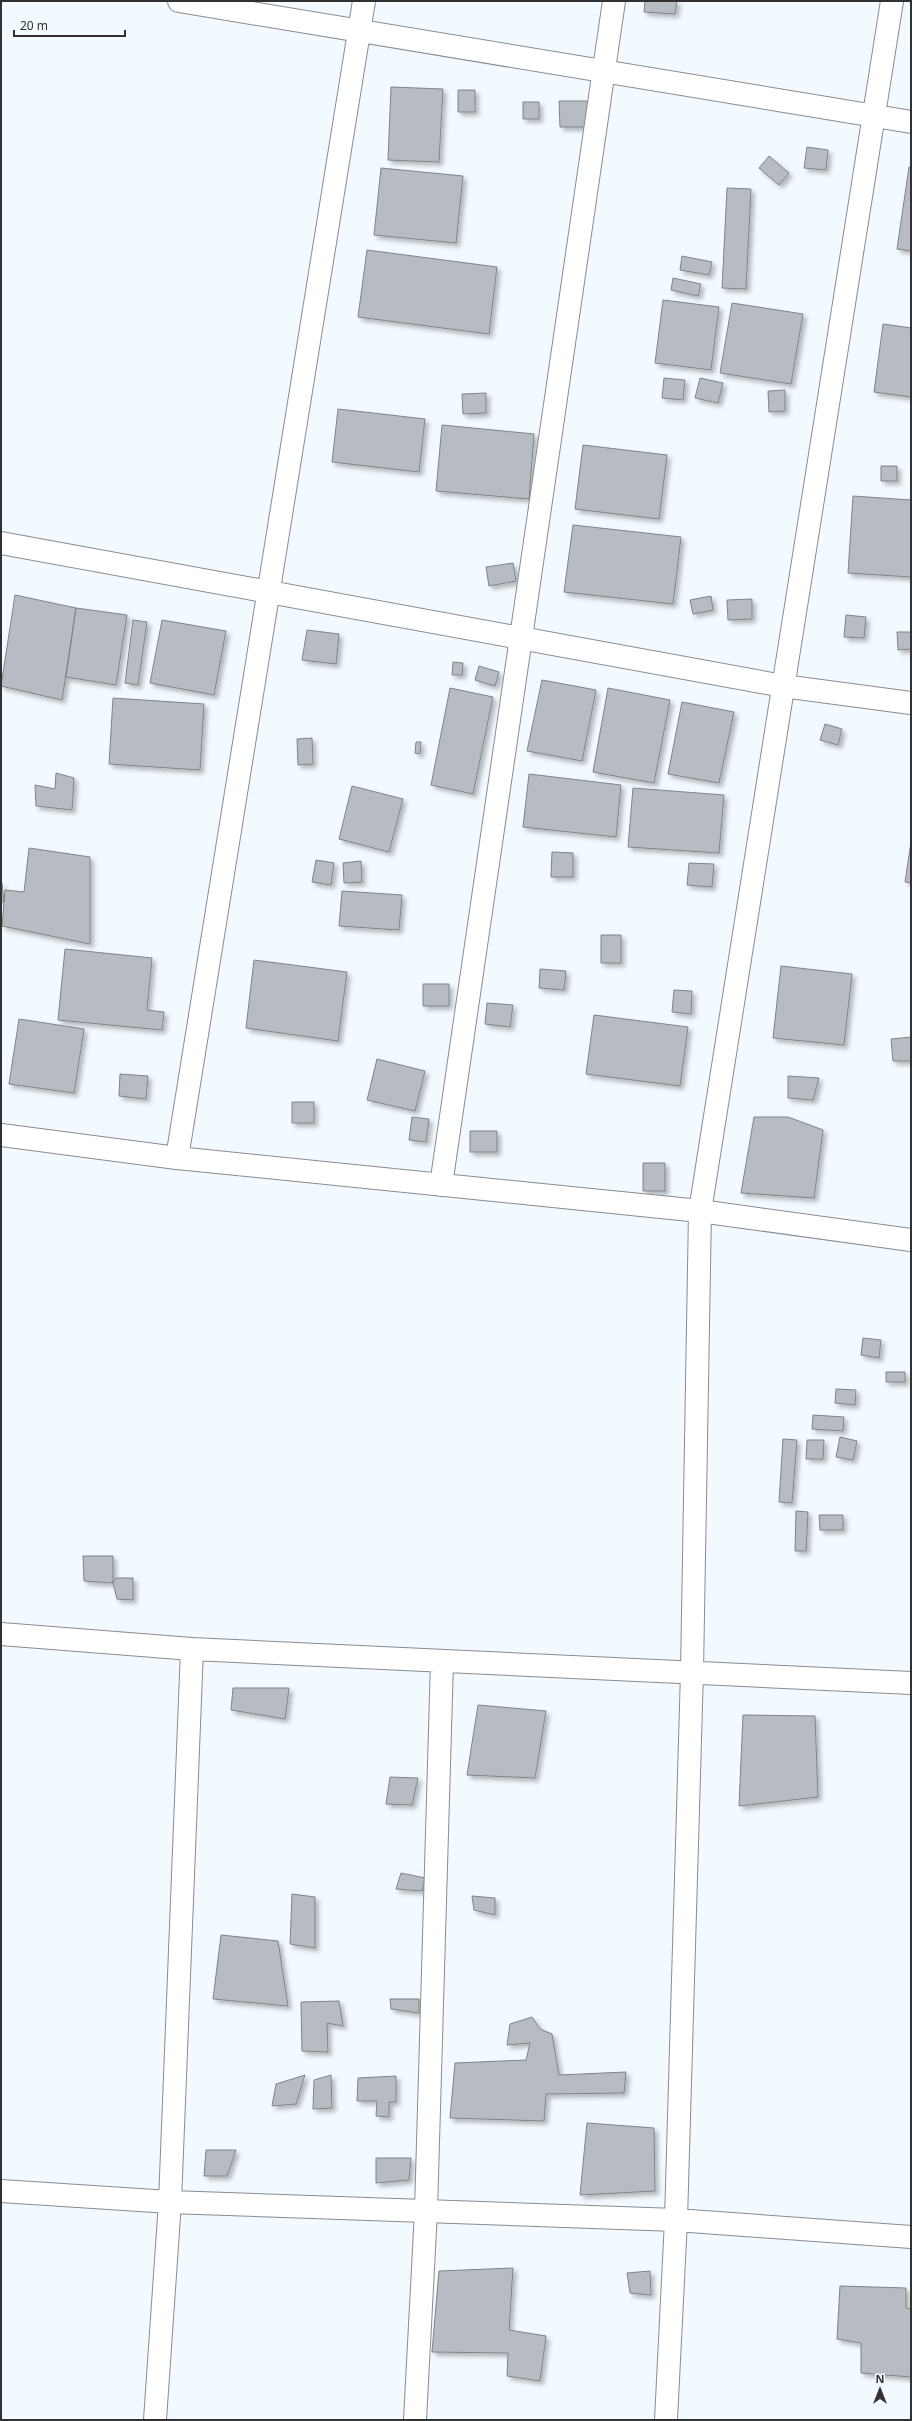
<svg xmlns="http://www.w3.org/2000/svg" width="912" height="2421" viewBox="0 0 912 2421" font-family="'Noto Sans',sans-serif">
  <defs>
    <filter id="shadow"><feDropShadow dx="3.5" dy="3.5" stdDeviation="2" flood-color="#0004"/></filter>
  </defs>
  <rect width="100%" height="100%" fill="#f3faff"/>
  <path fill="#b6bcc2" stroke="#7e8488" filter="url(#shadow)" d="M 645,1 L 677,1 L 675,14 L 644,12 Z
    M 391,87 L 443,89 L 439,162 L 388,160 Z
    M 458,90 L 475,90 L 475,112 L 458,112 Z
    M 559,101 L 590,101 L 591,127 L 560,127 Z
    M 523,102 L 539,102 L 539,119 L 523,119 Z
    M 807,147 L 828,150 L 826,170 L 804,168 Z
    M 769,156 L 789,173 L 779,185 L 759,168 Z
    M 909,167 L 911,167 L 911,251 L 897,249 Z
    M 381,168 L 463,176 L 456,243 L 374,235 Z
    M 727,188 L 751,189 L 746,289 L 722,288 Z
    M 367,250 L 497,267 L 489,334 L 358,317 Z
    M 682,256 L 712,262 L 709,275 L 680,270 Z
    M 673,278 L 701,284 L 698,296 L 671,290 Z
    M 663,300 L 719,307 L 711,370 L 655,363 Z
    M 732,303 L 803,314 L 791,384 L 720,373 Z
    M 883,324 L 911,328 L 911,397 L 874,392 Z
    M 664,378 L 685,380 L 683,400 L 662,398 Z
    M 700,378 L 723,383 L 718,403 L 695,398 Z
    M 785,390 L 785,411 L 769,412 L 768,391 Z
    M 486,393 L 486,413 L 463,414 L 462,394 Z
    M 338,409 L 425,419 L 419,472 L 332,462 Z
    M 442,425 L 534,434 L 529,499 L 436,491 Z
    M 583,445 L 667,455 L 659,519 L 575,509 Z
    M 881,466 L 897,466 L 897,481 L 881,481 Z
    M 853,496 L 911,500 L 911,577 L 848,573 Z
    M 573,525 L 681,537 L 673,604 L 564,592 Z
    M 513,563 L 516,581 L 489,586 L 486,567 Z
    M 15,595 L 76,608 L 62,700 L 1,686 Z
    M 711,596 L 713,610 L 693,614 L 690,600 Z
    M 752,599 L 752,619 L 728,620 L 727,600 Z
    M 76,608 L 127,615 L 116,685 L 66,677 Z
    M 846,615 L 866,617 L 864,638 L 844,637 Z
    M 133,620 L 147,622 L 138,685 L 125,683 Z
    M 162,620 L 226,631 L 214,695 L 150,683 Z
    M 307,630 L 339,634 L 336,664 L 302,660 Z
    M 897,632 L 911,632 L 911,649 L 898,650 Z
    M 453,662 L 463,663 L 462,675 L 452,675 Z
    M 479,666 L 499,672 L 495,686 L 475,680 Z
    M 542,680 L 596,690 L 582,761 L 527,751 Z
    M 450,688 L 493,697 L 473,794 L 431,785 Z
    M 608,688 L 670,700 L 654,783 L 593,772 Z
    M 113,698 L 204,704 L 200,770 L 109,764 Z
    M 682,702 L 734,712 L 719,783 L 668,774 Z
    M 825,724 L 842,729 L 838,745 L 820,740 Z
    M 312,738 L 313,764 L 298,765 L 297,739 Z
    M 416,742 L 421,742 L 420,754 L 415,753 Z
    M 56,773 L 74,778 L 72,810 L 36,806 L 35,785 L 55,789 Z
    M 529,774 L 621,785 L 616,837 L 523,827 Z
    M 352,786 L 403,799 L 389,852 L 339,839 Z
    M 633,788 L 724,795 L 719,853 L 628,847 Z
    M 911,842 L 911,883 L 905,882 Z
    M 29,848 L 90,857 L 90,944 L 2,926 L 5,890 L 24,892 Z
    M 552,852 L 573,853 L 573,877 L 551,877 Z
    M 316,860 L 334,863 L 331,885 L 312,882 Z
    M 361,861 L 362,882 L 344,883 L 343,863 Z
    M 689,863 L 714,864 L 712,887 L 687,885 Z
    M 1,883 L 2,883 L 4,902 L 1,902 Z
    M 342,891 L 402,895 L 399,930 L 339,926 Z
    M 601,935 L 621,935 L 621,963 L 601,963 Z
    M 65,949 L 152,958 L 147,1010 L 164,1012 L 162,1030 L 58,1020 Z
    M 254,960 L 347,972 L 338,1041 L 246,1028 Z
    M 781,966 L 852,974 L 844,1045 L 773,1038 Z
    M 540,969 L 566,971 L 564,990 L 539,988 Z
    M 423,984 L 449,984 L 449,1006 L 423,1006 Z
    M 674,990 L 692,991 L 691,1014 L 672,1012 Z
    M 487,1003 L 513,1005 L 510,1027 L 485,1024 Z
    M 594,1015 L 688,1027 L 680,1086 L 586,1074 Z
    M 19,1019 L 84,1029 L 74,1093 L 9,1084 Z
    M 911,1037 L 911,1061 L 893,1061 L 891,1039 Z
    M 377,1059 L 425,1071 L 415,1111 L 367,1100 Z
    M 120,1074 L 148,1076 L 146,1099 L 119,1096 Z
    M 788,1076 L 819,1078 L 813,1100 L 788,1098 Z
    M 292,1102 L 314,1102 L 314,1123 L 292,1123 Z
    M 412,1117 L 429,1119 L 426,1142 L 409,1140 Z
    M 754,1117 L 788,1117 L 823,1130 L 814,1198 L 741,1193 Z
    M 470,1131 L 497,1131 L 497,1152 L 470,1152 Z
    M 643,1163 L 665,1163 L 665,1191 L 643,1191 Z
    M 863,1338 L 881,1340 L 879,1358 L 861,1355 Z
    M 886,1372 L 905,1372 L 905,1382 L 886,1382 Z
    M 836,1389 L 856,1390 L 855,1405 L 835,1403 Z
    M 813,1415 L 844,1417 L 843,1431 L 812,1429 Z
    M 840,1437 L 857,1441 L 853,1460 L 836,1457 Z
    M 783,1439 L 797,1440 L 792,1503 L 779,1502 Z
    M 807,1440 L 824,1440 L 823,1459 L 806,1459 Z
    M 796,1511 L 808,1512 L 806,1551 L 795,1551 Z
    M 819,1515 L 843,1515 L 843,1530 L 820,1530 Z
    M 83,1556 L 113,1556 L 113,1583 L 84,1581 Z
    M 116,1578 L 133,1578 L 133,1600 L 117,1599 L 113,1583 Z
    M 233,1688 L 289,1688 L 285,1719 L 231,1710 Z
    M 478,1705 L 546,1711 L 535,1778 L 467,1775 Z
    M 743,1715 L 815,1716 L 818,1797 L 739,1806 Z
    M 390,1777 L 418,1778 L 412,1805 L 386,1804 Z
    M 401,1873 L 425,1878 L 422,1891 L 396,1889 Z
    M 292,1894 L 315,1897 L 315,1948 L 290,1944 Z
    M 472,1896 L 495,1898 L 495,1915 L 474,1910 Z
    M 221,1935 L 278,1941 L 288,2006 L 213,1999 Z
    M 390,1999 L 419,1999 L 419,2013 L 391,2009 Z
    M 339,2001 L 343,2026 L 327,2023 L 328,2052 L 302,2051 L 301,2002 Z
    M 532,2017 L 540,2029 L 552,2034 L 559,2075 L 626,2072 L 624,2093 L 546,2094 L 544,2121 L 450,2118 L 455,2063 L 526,2060 L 530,2043 L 507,2045 L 510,2024 Z
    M 305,2075 L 296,2104 L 272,2106 L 276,2084 Z
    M 331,2075 L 332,2108 L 313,2109 L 314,2080 Z
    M 396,2076 L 396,2102 L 389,2102 L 389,2117 L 376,2116 L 377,2101 L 357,2101 L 358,2078 Z
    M 587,2123 L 654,2128 L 655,2191 L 580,2195 Z
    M 206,2150 L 236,2150 L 227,2176 L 204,2176 Z
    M 376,2158 L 411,2158 L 409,2180 L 376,2183 Z
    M 513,2268 L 509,2330 L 546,2336 L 540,2381 L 507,2376 L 508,2353 L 432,2352 L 439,2271 Z
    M 650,2271 L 651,2295 L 630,2293 L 627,2273 Z
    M 840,2286 L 906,2288 L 906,2308 L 911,2309 L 911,2377 L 861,2373 L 861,2343 L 837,2339 Z"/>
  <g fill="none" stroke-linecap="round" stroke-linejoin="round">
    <g stroke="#878c91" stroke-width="24">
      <path id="minor" d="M 179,1 L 911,122
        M 1,543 L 783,686 L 911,703
        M 1,1135 L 177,1158 L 700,1211 L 911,1240
        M 177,1158 L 364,1
        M 441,1185 L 614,1
        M 1,1634 L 192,1649 L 911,1683
        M 1,2191 L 170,2202 L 676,2220 L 911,2237
        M 155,2420 L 170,2202 L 192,1649
        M 415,2420 L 426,2211 L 442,1661
        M 666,2420 L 676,2220 L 692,1672 L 700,1211 L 892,1"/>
    </g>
    <use href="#minor" stroke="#fff" stroke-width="22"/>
  </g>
  <rect width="912" height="2421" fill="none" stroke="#2f3133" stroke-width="4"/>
  <g transform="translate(880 2389)" stroke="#f3faff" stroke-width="3" paint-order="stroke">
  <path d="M0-3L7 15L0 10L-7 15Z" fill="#2f3133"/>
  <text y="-6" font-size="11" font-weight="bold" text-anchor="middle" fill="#2f3133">N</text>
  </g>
  <path d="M14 30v6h111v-6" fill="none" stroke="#2f3133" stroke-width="2"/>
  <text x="20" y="30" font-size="12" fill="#2f3133" stroke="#f3faff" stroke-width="3" paint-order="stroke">20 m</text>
</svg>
